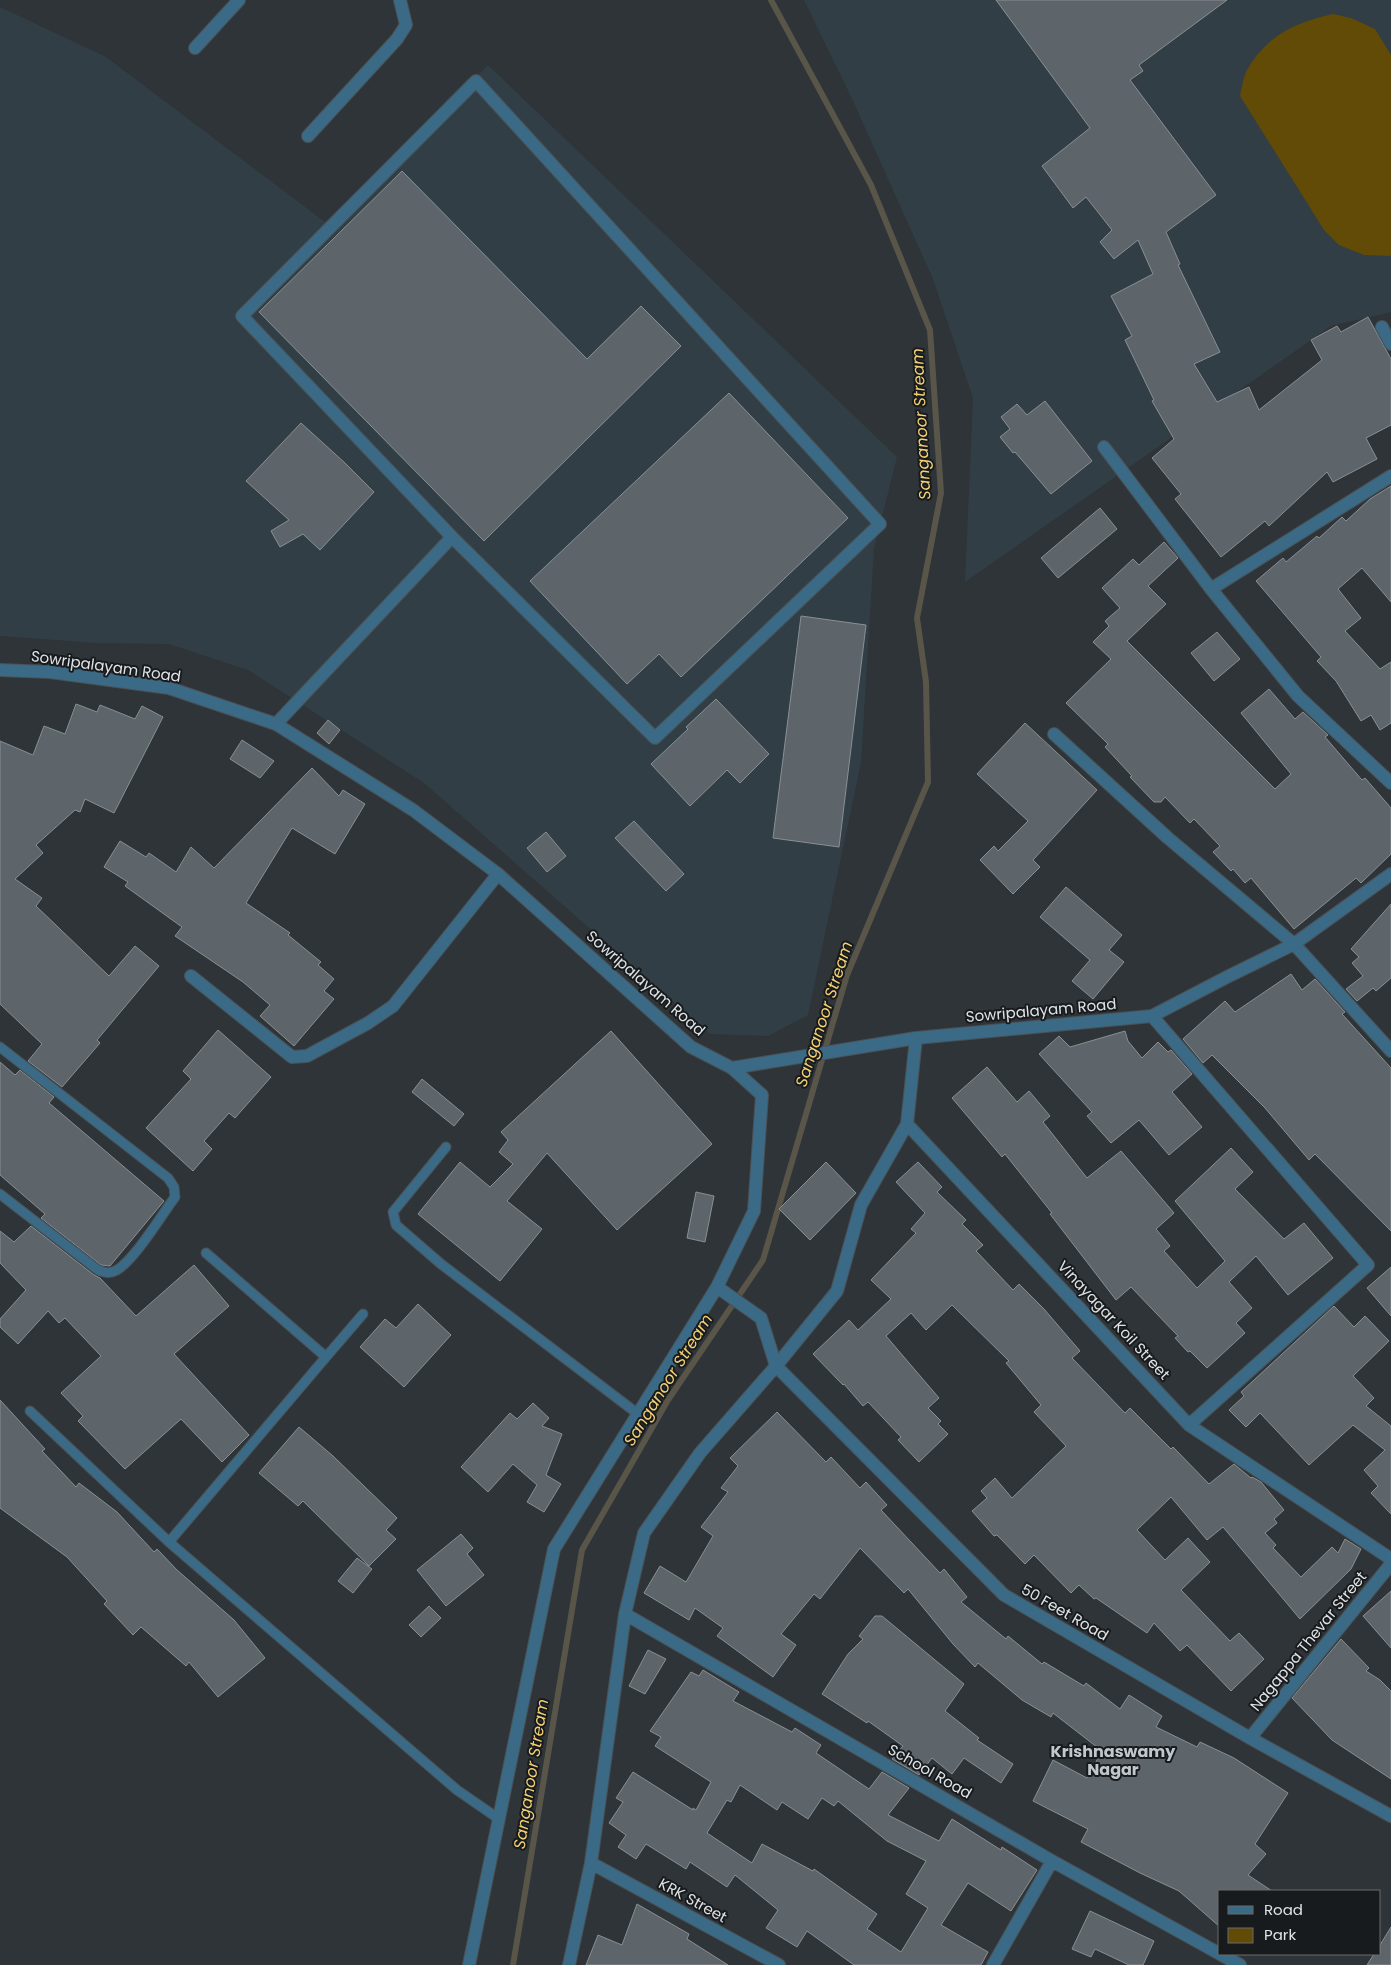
<svg xmlns="http://www.w3.org/2000/svg" width="1391" height="1965" viewBox="0 0 1391 1965" font-family="Poppins,sans-serif">
  <rect width="100%" height="100%" fill="#2e3438"/>
  <path fill="#323e45" d="M 804,0 L 1391,0 L 1391,312 L 1331,326 L 965,582 L 973,398 L 933,279 L 853,101 Z
    M 0,7 L 106,57 L 325,222 L 488,65 L 897,457 L 874,549 L 861,762 L 808,1015 L 768,1036 L 710,1034 L 424,783 L 248,670 L 169,644 L 98,643 L 0,636 Z"/>
  <path fill="#614b06" d="M 1333,14 L 1351,18 L 1375,29 L 1391,55 L 1391,256 L 1364,255 L 1339,245 L 1324,230 L 1240,96 C 1242,88 1243,77 1247,70 C 1268,34 1295,23 1333,14 Z"/>
  <g fill="none" stroke-linecap="round" stroke-linejoin="round">
    <path stroke="#595548" stroke-width="6" d="M 513,1965 L 582,1550 L 668,1400 L 763,1260 L 847,975 L 928,782 L 926,682 L 917,618 L 941,493 L 930,330 L 871,185 L 771,0"/>
  </g>
  <path fill="#5e656a" stroke="#889094" fill-rule="evenodd" d="M 996,0 L 1227,0 L 1139,65 L 1143,71 L 1130,80 L 1216,195 L 1166,232 L 1180,264 L 1178,265 L 1220,352 L 1194,364 L 1217,402 L 1249,387 L 1259,410 L 1322,360 L 1311,340 L 1337,326 L 1341,332 L 1368,317 L 1391,359 L 1391,425 L 1366,438 L 1377,459 L 1333,482 L 1327,472 L 1269,526 L 1265,521 L 1221,557 L 1175,499 L 1181,494 L 1152,458 L 1174,439 L 1152,401 L 1154,400 L 1125,340 L 1132,336 L 1111,296 L 1153,274 L 1138,240 L 1114,259 L 1100,242 L 1112,230 L 1086,197 L 1073,208 L 1042,166 L 1090,128 Z
    M 402,171 L 587,359 L 641,306 L 681,346 L 484,541 L 259,312 Z
    M 729,393 L 848,518 L 681,677 L 659,654 L 627,684 L 530,581 Z
    M 1045,401 L 1092,461 L 1051,494 L 1015,452 L 1013,453 L 1000,437 L 1010,429 L 1001,417 L 1017,404 L 1027,415 Z
    M 301,423 L 345,463 L 374,492 L 320,550 L 303,534 L 280,547 L 271,531 L 289,520 L 246,481 Z
    M 1391,486 L 1391,602 L 1362,568 L 1338,589 L 1361,618 L 1345,631 L 1380,669 L 1391,662 L 1391,723 L 1380,730 L 1371,715 L 1361,721 L 1336,681 L 1317,661 L 1321,657 L 1256,581 L 1283,558 L 1286,562 L 1317,536 L 1319,538 L 1342,517 L 1346,521 L 1370,499 Z
    M 1100,508 L 1117,529 L 1058,578 L 1041,558 Z
    M 1164,542 L 1178,558 L 1148,586 L 1166,604 L 1127,641 L 1275,789 L 1291,774 L 1241,713 L 1269,689 L 1295,719 L 1303,712 L 1328,735 L 1325,737 L 1362,780 L 1365,778 L 1391,808 L 1391,854 L 1361,883 L 1356,878 L 1294,929 L 1251,878 L 1245,883 L 1233,869 L 1231,871 L 1213,852 L 1220,846 L 1194,819 L 1190,823 L 1165,797 L 1161,802 L 1154,802 L 1130,777 L 1132,776 L 1105,747 L 1108,744 L 1066,703 L 1111,659 L 1093,642 L 1109,626 L 1105,621 L 1120,608 L 1102,588 L 1133,559 L 1139,565 Z
    M 801,616 L 866,625 L 839,847 L 773,838 Z
    M 1217,632 L 1240,659 L 1214,681 L 1191,653 Z
    M 716,699 L 769,754 L 740,783 L 727,770 L 690,806 L 651,764 L 688,729 L 686,727 Z
    M 76,704 L 97,712 L 100,705 L 135,719 L 142,706 L 163,717 L 114,813 L 85,799 L 80,812 L 75,810 L 36,845 L 43,853 L 15,879 L 42,898 L 36,906 L 109,976 L 135,946 L 159,966 L 97,1040 L 100,1043 L 62,1087 L 28,1061 L 42,1044 L 0,1004 L 0,741 L 33,755 L 44,726 L 65,734 Z
    M 328,720 L 340,730 L 329,744 L 317,733 Z
    M 1025,723 L 1097,790 L 1033,860 L 1040,867 L 1013,894 L 980,860 L 994,846 L 998,851 L 1028,821 L 977,774 Z
    M 242,740 L 274,761 L 260,778 L 230,759 Z
    M 312,768 L 339,796 L 343,790 L 365,804 L 335,854 L 292,828 L 246,903 L 290,933 L 288,935 L 321,962 L 318,965 L 334,979 L 324,991 L 334,999 L 294,1046 L 260,1016 L 270,1005 L 243,982 L 175,936 L 182,927 L 125,886 L 128,882 L 104,867 L 120,841 L 146,857 L 149,853 L 176,872 L 191,847 L 214,868 Z
    M 634,821 L 684,874 L 666,891 L 615,838 Z
    M 546,832 L 566,856 L 547,872 L 527,848 Z
    M 1066,887 L 1122,935 L 1109,950 L 1124,962 L 1093,999 L 1072,981 L 1090,960 L 1040,917 Z
    M 1391,904 L 1391,978 L 1376,991 L 1373,988 L 1357,1001 L 1346,989 L 1363,976 L 1352,963 L 1359,957 L 1351,949 Z
    M 1291,974 L 1302,990 L 1315,979 L 1345,1012 L 1342,1014 L 1391,1068 L 1391,1231 L 1315,1154 L 1309,1160 L 1265,1108 L 1212,1055 L 1203,1063 L 1183,1039 L 1225,1001 L 1235,1012 Z
    M 218,1030 L 271,1077 L 235,1118 L 229,1113 L 204,1141 L 212,1149 L 193,1171 L 146,1128 L 191,1079 L 183,1071 Z
    M 611,1031 L 712,1144 L 617,1230 L 547,1153 L 507,1201 L 542,1229 L 500,1281 L 418,1214 L 460,1162 L 490,1187 L 513,1164 L 499,1152 L 508,1140 L 501,1132 Z
    M 1125,1031 L 1128,1041 L 1142,1058 L 1158,1042 L 1168,1052 L 1171,1050 L 1192,1074 L 1172,1092 L 1202,1127 L 1169,1155 L 1139,1120 L 1111,1143 L 1087,1116 L 1092,1112 L 1039,1054 L 1059,1036 L 1070,1047 Z
    M 0,1062 L 15,1075 L 20,1070 L 54,1097 L 49,1103 L 164,1201 L 110,1266 L 101,1265 L 41,1218 L 45,1214 L 0,1175 Z
    M 987,1067 L 1017,1102 L 1029,1091 L 1050,1116 L 1043,1122 L 1087,1178 L 1121,1151 L 1174,1213 L 1156,1229 L 1170,1246 L 1164,1251 L 1197,1288 L 1225,1261 L 1175,1201 L 1231,1148 L 1253,1172 L 1235,1189 L 1284,1239 L 1304,1223 L 1333,1258 L 1288,1295 L 1256,1256 L 1229,1282 L 1252,1308 L 1236,1323 L 1245,1333 L 1207,1368 L 1190,1351 L 1188,1352 L 1175,1338 L 1178,1336 L 1131,1287 L 1116,1300 L 1050,1214 L 1052,1213 L 1005,1154 L 1002,1157 L 952,1098 Z
    M 422,1079 L 464,1114 L 454,1126 L 412,1092 Z
    M 826,1162 L 856,1193 L 810,1240 L 779,1209 Z
    M 918,1162 L 942,1187 L 937,1192 L 966,1220 L 962,1224 L 983,1245 L 976,1251 L 1013,1290 L 1019,1284 L 1044,1309 L 1080,1351 L 1072,1358 L 1125,1413 L 1130,1408 L 1171,1449 L 1173,1447 L 1209,1484 L 1234,1464 L 1251,1478 L 1252,1477 L 1261,1482 L 1284,1510 L 1274,1519 L 1277,1523 L 1265,1533 L 1276,1545 L 1273,1548 L 1301,1577 L 1332,1547 L 1338,1553 L 1345,1539 L 1361,1549 L 1351,1569 L 1300,1619 L 1223,1527 L 1207,1540 L 1171,1497 L 1137,1530 L 1165,1560 L 1188,1538 L 1210,1562 L 1181,1590 L 1230,1641 L 1239,1633 L 1264,1659 L 1231,1691 L 1187,1645 L 1180,1651 L 1154,1623 L 1147,1633 L 1096,1598 L 1094,1599 L 1079,1585 L 1071,1593 L 1034,1555 L 1025,1564 L 997,1535 L 994,1536 L 972,1511 L 987,1498 L 981,1491 L 995,1478 L 1012,1498 L 1066,1446 L 1034,1412 L 1041,1405 L 1006,1363 L 1009,1361 L 952,1305 L 926,1330 L 911,1313 L 886,1336 L 939,1398 L 928,1408 L 941,1421 L 938,1424 L 948,1434 L 919,1462 L 898,1440 L 901,1437 L 868,1402 L 863,1406 L 844,1384 L 843,1385 L 813,1354 L 849,1320 L 858,1330 L 891,1299 L 871,1280 L 916,1233 L 911,1229 L 925,1213 L 896,1182 Z
    M 696,1192 L 714,1196 L 705,1242 L 687,1238 Z
    M 31,1226 L 94,1275 L 100,1278 L 136,1316 L 194,1265 L 229,1306 L 174,1354 L 249,1435 L 222,1462 L 181,1419 L 125,1469 L 78,1421 L 83,1416 L 61,1393 L 101,1356 L 65,1318 L 59,1323 L 48,1311 L 18,1344 L 0,1327 L 0,1319 L 26,1290 L 0,1263 L 0,1231 L 14,1242 Z
    M 1391,1267 L 1391,1316 L 1367,1288 Z
    M 418,1304 L 451,1335 L 404,1387 L 360,1347 L 385,1319 L 396,1328 Z
    M 1334,1306 L 1354,1327 L 1365,1316 L 1389,1341 L 1353,1376 L 1374,1398 L 1366,1406 L 1391,1426 L 1391,1514 L 1371,1493 L 1378,1486 L 1364,1470 L 1385,1450 L 1353,1425 L 1309,1465 L 1260,1413 L 1246,1427 L 1229,1410 L 1244,1396 L 1241,1392 Z
    M 0,1400 L 45,1449 L 42,1451 L 76,1487 L 79,1483 L 117,1512 L 154,1552 L 157,1549 L 177,1570 L 234,1620 L 265,1658 L 218,1697 L 189,1662 L 186,1666 L 141,1627 L 133,1635 L 104,1604 L 107,1601 L 67,1557 L 0,1508 Z
    M 533,1403 L 549,1418 L 542,1426 L 562,1434 L 546,1475 L 561,1484 L 544,1512 L 527,1502 L 537,1485 L 513,1464 L 488,1492 L 461,1467 L 510,1413 L 517,1419 Z
    M 777,1412 L 826,1462 L 831,1457 L 860,1488 L 866,1482 L 887,1505 L 881,1510 L 940,1573 L 944,1569 L 967,1597 L 961,1602 L 1006,1639 L 1008,1636 L 1042,1664 L 1044,1662 L 1084,1686 L 1086,1683 L 1120,1709 L 1129,1695 L 1162,1716 L 1156,1727 L 1197,1747 L 1200,1742 L 1234,1758 L 1288,1793 L 1255,1844 L 1266,1854 L 1248,1875 L 1272,1891 L 1220,1891 L 1220,1927 L 1179,1891 L 1140,1873 L 1081,1842 L 1088,1829 L 1033,1801 L 1053,1760 L 1087,1778 L 1102,1751 L 1053,1713 L 1051,1717 L 1022,1700 L 978,1663 L 975,1667 L 953,1644 L 908,1589 L 904,1593 L 860,1548 L 820,1599 L 814,1594 L 781,1634 L 796,1645 L 773,1677 L 717,1636 L 723,1628 L 695,1608 L 689,1620 L 644,1593 L 660,1566 L 686,1582 L 713,1536 L 701,1527 L 728,1492 L 721,1488 L 738,1466 L 730,1458 Z
    M 299,1427 L 333,1456 L 397,1518 L 386,1530 L 396,1539 L 369,1566 L 303,1501 L 298,1506 L 259,1473 Z
    M 461,1534 L 473,1548 L 467,1554 L 484,1575 L 446,1606 L 417,1570 Z
    M 357,1558 L 372,1569 L 353,1593 L 338,1581 Z
    M 1391,1591 L 1391,1648 L 1363,1616 Z
    M 429,1606 L 441,1618 L 421,1637 L 409,1625 Z
    M 875,1616 L 882,1616 L 964,1684 L 945,1711 L 979,1738 L 977,1740 L 1013,1764 L 1001,1783 L 964,1758 L 952,1774 L 932,1758 L 919,1775 L 892,1759 L 903,1746 L 868,1721 L 867,1723 L 822,1694 L 848,1654 L 863,1639 L 859,1636 Z
    M 1341,1639 L 1369,1668 L 1366,1671 L 1380,1680 L 1391,1691 L 1391,1779 L 1332,1740 L 1292,1698 Z
    M 648,1650 L 666,1659 L 645,1694 L 629,1686 Z
    M 703,1670 L 739,1692 L 733,1701 L 792,1732 L 795,1728 L 821,1745 L 816,1753 L 869,1789 L 882,1772 L 909,1788 L 888,1815 L 939,1841 L 952,1819 L 1001,1850 L 1002,1847 L 1037,1870 L 1011,1911 L 968,1883 L 941,1925 L 988,1952 L 981,1965 L 854,1965 L 807,1931 L 797,1947 L 766,1928 L 778,1910 L 735,1875 L 727,1887 L 690,1862 L 686,1869 L 646,1844 L 636,1859 L 618,1847 L 626,1835 L 609,1823 L 623,1802 L 616,1798 L 633,1772 L 693,1810 L 693,1808 L 696,1810 L 711,1782 L 655,1746 L 661,1737 L 650,1731 L 691,1672 L 699,1676 ZM 740,1785 L 777,1810 L 782,1802 L 808,1819 L 822,1798 L 834,1806 L 838,1801 L 887,1841 L 926,1861 L 906,1894 L 928,1908 L 901,1952 L 867,1929 L 877,1914 L 814,1869 L 813,1871 L 762,1844 L 752,1863 L 707,1833 L 727,1800 L 731,1802 Z
    M 637,1904 L 689,1934 L 687,1939 L 728,1965 L 586,1965 L 598,1935 L 622,1945 Z
    M 1090,1911 L 1154,1941 L 1143,1965 L 1129,1965 L 1095,1949 L 1091,1957 L 1072,1949 Z
    M 1391,1927 L 1391,1965 L 1367,1965 L 1374,1954 L 1380,1954 L 1380,1945 Z"/>
  <g fill="none" stroke-linecap="round" stroke-linejoin="round">
    <g stroke="#4a5054" stroke-width="11">
      <path id="service" d="M 0,1047 L 168,1178 L 174,1187 L 175,1197 C 161,1216 135,1259 117,1270 C 110,1274 105,1273 98,1270 L 0,1194
        M 446,1147 L 393,1212 L 396,1225 L 441,1264 L 638,1414
        M 326,1357 L 363,1314
        M 30,1411 L 169,1542 L 457,1790 L 499,1819
        M 169,1542 L 326,1357 L 206,1253"/>
    </g>
    <g stroke="#4a5054" stroke-width="14">
      <path id="minor" d="M 195,48 L 239,0
        M 308,136 L 397,39 L 406,25 L 400,0
        M 1382,327 L 1391,344
        M 1104,447 L 1211,589 L 1298,696 L 1391,783
        M 1211,589 L 1391,476
        M 276,724 L 452,537 L 242,316 L 476,81 L 880,524 L 655,738 L 452,537
        M 1054,734 L 1168,838 L 1294,944 L 1391,1051
        M 191,976 L 292,1057 L 307,1056 L 368,1023 L 393,1006 L 498,874
        M 1152,1016 L 1368,1265 L 1189,1425
        M 916,1038 L 907,1124 L 1189,1425 L 1391,1559
        M 717,1287 L 761,1318 L 776,1366 L 1004,1595 L 1250,1738 L 1391,1816
        M 625,1614 L 1052,1861 L 1220,1954
        M 1250,1738 L 1391,1564
        M 591,1863 L 779,1965
        M 1220,1954 L 1240,1965
        M 469,1965 L 554,1549 L 717,1287 L 754,1211 L 762,1095 L 732,1068
        M 569,1965 L 591,1863 L 625,1614 L 644,1533 L 700,1453 L 776,1366 L 837,1291 L 861,1205 L 907,1124
        M 993,1965 L 1052,1861"/>
    </g>
    <g stroke="#4a5054" stroke-width="14">
      <path id="tertiary" d="M 0,670 L 50,672 L 169,688 L 276,724 L 413,810 L 498,874 L 691,1047 L 732,1068 L 916,1038 L 1152,1016 L 1227,977 L 1294,944 L 1391,874"/>
    </g>
    <use href="#service" stroke="#3a6a85" stroke-width="9"/>
    <use href="#minor" stroke="#3a6a85" stroke-width="12"/>
    <use href="#tertiary" stroke="#3a6a85" stroke-width="12"/>
  </g>
  <g text-anchor="middle" dominant-baseline="central" stroke-width="4" stroke-linejoin="round" paint-order="stroke">
    <g font-size="15" fill="#dfe3e6" stroke="#181b1d">
      <text transform="translate(106 666) rotate(8)">Sowripalayam Road</text>
      <text transform="translate(646 983) rotate(41)">Sowripalayam Road</text>
      <text transform="translate(1041 1010) rotate(-5)">Sowripalayam Road</text>
      <text transform="translate(1114 1320) rotate(47)">Vinayagar Koil Street</text>
      <text transform="translate(1065 1612) rotate(30)">50 Feet Road</text>
      <text transform="translate(1308 1641) rotate(-51)">Nagappa Thevar Street</text>
      <text transform="translate(930 1771) rotate(30)">School Road</text>
      <text transform="translate(693 1900) rotate(29)">KRK Street</text>
    </g>
    <g font-size="16" font-style="italic" fill="#f5d174" stroke="#181b1d">
      <text transform="translate(921 424) rotate(-93)">Sanganoor Stream</text>
      <text transform="translate(824 1014) rotate(-72)">Sanganoor Stream</text>
      <text transform="translate(668 1380) rotate(-58)">Sanganoor Stream</text>
      <text transform="translate(531 1774) rotate(-81)">Sanganoor Stream</text>
    </g>
    <g font-size="16" font-weight="bold" fill="#c0c8cd" stroke="#181b1d">
      <text x="1113" y="1751">Krishnaswamy<tspan x="1113" dy="18">Nagar</tspan></text>
    </g>
  </g>
  <rect x="1218" y="1890" width="162" height="65" fill="#181b1d" stroke="#686b6d"/>
  <rect x="1228" y="1906" width="25" height="8" fill="#3a6a85" stroke="#686b6d"/>
  <text x="1264" y="1915" font-size="15" fill="#dfe3e6">Road</text>
  <rect x="1228" y="1928" width="25" height="15" fill="#614b06" stroke="#686b6d"/>
  <text x="1264" y="1940" font-size="15" fill="#dfe3e6">Park</text>
</svg>
